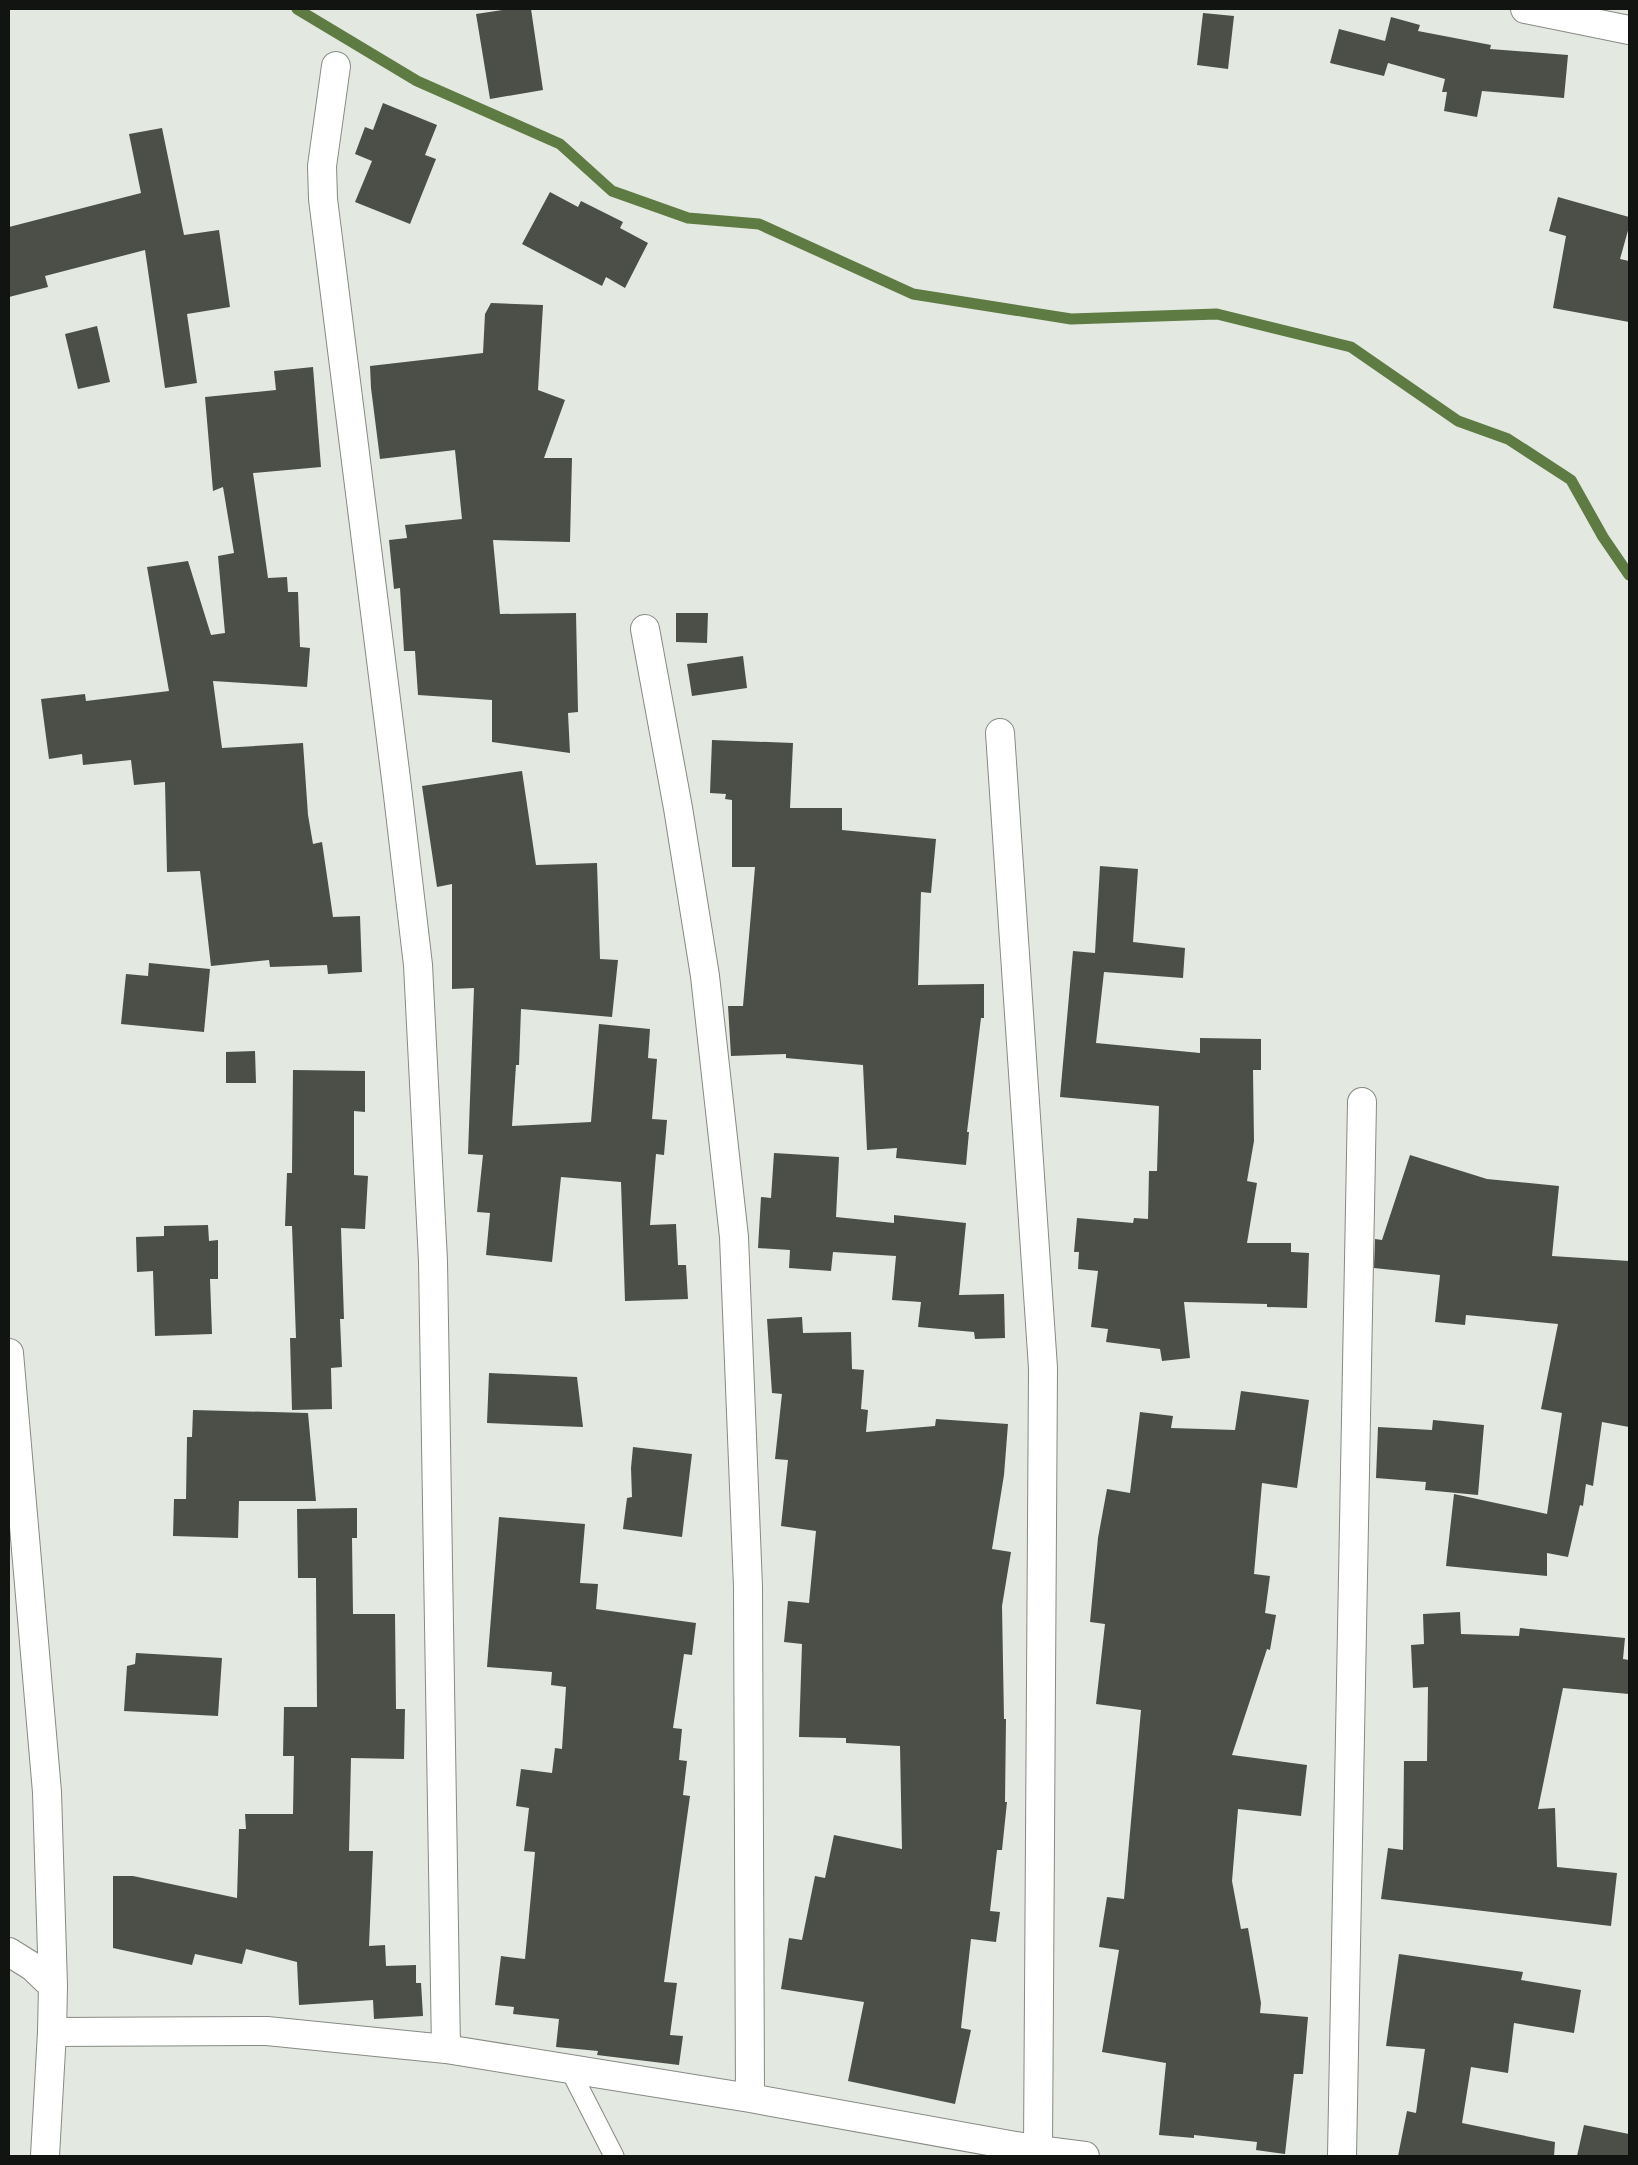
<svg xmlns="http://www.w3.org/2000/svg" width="1638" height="2165" viewBox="0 0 1638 2165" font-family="Figtree,sans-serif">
  <rect width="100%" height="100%" fill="#e3e8e0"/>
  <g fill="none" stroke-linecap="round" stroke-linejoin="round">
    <path stroke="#5e7b43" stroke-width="11" d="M 297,9 L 417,81 L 560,144 L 612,191 L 688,218 L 759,224 L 913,294 L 1071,319 L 1217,314 L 1351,347 L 1458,421 L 1508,439 L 1571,480 L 1603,537 L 1629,575"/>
  </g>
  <path fill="#4b4f48" d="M 509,9 L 531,9 L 543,90 L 490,99 L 476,14 Z
    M 1203,13 L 1234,16 L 1228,69 L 1197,65 Z
    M 1391,17 L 1420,25 L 1418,31 L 1491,45 L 1490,49 L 1568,55 L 1564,98 L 1482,91 L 1477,117 L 1444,111 L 1447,92 L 1442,92 L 1445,79 L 1388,63 L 1384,76 L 1330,63 L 1339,29 L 1385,41 Z
    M 383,103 L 437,125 L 425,155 L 436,159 L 410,224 L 355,202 L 372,161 L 355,154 L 365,127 L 373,130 Z
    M 162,128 L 184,235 L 219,230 L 230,307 L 187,314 L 197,383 L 165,388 L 145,250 L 45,276 L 48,287 L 9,297 L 9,227 L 141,193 L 129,134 Z
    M 550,192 L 578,207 L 581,201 L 623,222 L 620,228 L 648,243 L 625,288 L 606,277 L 602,286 L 522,244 Z
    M 1558,197 L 1629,217 L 1629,227 L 1620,259 L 1629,261 L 1629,322 L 1553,308 L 1566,236 L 1549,231 Z
    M 491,303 L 543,305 L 538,390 L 565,400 L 544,458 L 572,458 L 570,542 L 493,540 L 500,614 L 576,613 L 578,712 L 568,713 L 570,753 L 492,742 L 492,700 L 418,695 L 415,651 L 404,651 L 400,588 L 394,589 L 389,540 L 407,538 L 405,525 L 462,519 L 455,450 L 380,459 L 371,388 L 370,366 L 483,353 L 485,314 Z
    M 97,326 L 110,382 L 78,389 L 65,334 Z
    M 313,367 L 321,467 L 253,473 L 268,578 L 287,577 L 288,592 L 298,592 L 300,647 L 310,648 L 307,687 L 213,681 L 222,748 L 303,743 L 308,815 L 313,844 L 322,842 L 333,917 L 360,916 L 362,972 L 328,974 L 327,965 L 270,967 L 269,960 L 211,966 L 200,871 L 167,872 L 165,782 L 134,785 L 131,760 L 83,765 L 82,754 L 49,759 L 41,699 L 85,694 L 86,701 L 169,691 L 147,567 L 188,561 L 211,635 L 225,633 L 218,556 L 234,553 L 223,487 L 213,491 L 205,397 L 276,390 L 274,371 Z
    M 676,613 L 708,613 L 707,643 L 676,642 Z
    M 743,656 L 747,688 L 692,696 L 687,664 Z
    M 712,740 L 793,743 L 790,808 L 842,808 L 842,830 L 936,839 L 931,893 L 921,892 L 918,985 L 984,984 L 984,1018 L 981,1018 L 967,1132 L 969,1132 L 966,1165 L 896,1158 L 897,1148 L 867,1150 L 863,1065 L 786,1058 L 786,1054 L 731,1056 L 728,1006 L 743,1006 L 755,867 L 732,867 L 732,800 L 725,799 L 726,794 L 710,793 Z
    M 522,771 L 536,865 L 597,863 L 600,959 L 618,960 L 612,1017 L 521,1009 L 519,1065 L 516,1065 L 512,1126 L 591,1122 L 599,1024 L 650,1029 L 648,1058 L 657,1059 L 652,1119 L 667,1120 L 664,1155 L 656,1154 L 650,1225 L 676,1224 L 678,1265 L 686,1265 L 688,1299 L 625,1301 L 621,1182 L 561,1177 L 552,1262 L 486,1255 L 490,1213 L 477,1212 L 483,1155 L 468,1154 L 474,988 L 452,989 L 452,884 L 437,887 L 422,786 Z
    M 1100,866 L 1138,869 L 1133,942 L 1185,948 L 1183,978 L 1104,972 L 1096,1043 L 1200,1053 L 1200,1038 L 1261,1039 L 1261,1070 L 1253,1070 L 1254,1141 L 1247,1181 L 1257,1183 L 1247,1243 L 1291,1243 L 1291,1252 L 1309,1253 L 1307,1308 L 1267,1307 L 1267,1304 L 1184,1302 L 1190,1358 L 1162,1361 L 1160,1349 L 1106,1342 L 1108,1329 L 1091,1327 L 1098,1271 L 1078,1269 L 1079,1252 L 1074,1252 L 1077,1218 L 1133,1223 L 1134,1218 L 1148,1219 L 1149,1171 L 1157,1171 L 1159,1106 L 1060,1097 L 1073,951 L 1095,953 Z
    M 149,963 L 210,969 L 204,1032 L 121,1024 L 126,974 L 148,976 Z
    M 255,1051 L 256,1083 L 226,1083 L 226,1052 Z
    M 293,1070 L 365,1071 L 365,1112 L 354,1111 L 354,1175 L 368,1176 L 365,1229 L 341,1228 L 344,1319 L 340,1319 L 342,1367 L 331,1368 L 332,1409 L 292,1410 L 290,1338 L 296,1338 L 292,1226 L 285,1226 L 287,1173 L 292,1173 Z
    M 774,1153 L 839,1157 L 836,1217 L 894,1223 L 894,1215 L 966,1223 L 959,1295 L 1004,1294 L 1005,1338 L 975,1339 L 974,1332 L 918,1327 L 921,1302 L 892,1300 L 896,1256 L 833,1252 L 831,1271 L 789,1268 L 790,1250 L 758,1248 L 761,1197 L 771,1198 Z
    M 1410,1155 L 1487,1179 L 1559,1186 L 1552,1256 L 1629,1261 L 1629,1427 L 1602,1422 L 1593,1486 L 1586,1484 L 1583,1506 L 1580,1505 L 1568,1557 L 1547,1553 L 1547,1576 L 1446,1566 L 1454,1494 L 1547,1514 L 1562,1413 L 1541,1409 L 1558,1324 L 1466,1315 L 1465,1325 L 1435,1322 L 1440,1275 L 1374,1268 L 1375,1239 L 1382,1240 Z
    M 208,1225 L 209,1241 L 218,1240 L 218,1279 L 210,1279 L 212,1334 L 155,1336 L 153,1271 L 137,1272 L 136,1237 L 164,1236 L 164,1226 Z
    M 802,1317 L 803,1333 L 851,1332 L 852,1369 L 864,1370 L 861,1409 L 868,1410 L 866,1432 L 935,1426 L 936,1419 L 1008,1424 L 1004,1475 L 992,1549 L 1011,1552 L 1002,1606 L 1004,1719 L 1006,1719 L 1005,1802 L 1007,1802 L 1002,1850 L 997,1850 L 990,1911 L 1000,1912 L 996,1942 L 971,1939 L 961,2028 L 971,2030 L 955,2104 L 848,2081 L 864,2002 L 781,1989 L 789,1938 L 802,1940 L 815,1876 L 825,1878 L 834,1835 L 902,1849 L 900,1746 L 846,1743 L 846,1738 L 799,1737 L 802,1644 L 784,1642 L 788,1601 L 809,1603 L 816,1531 L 781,1526 L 788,1460 L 775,1459 L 782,1394 L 772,1393 L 767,1319 Z
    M 489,1373 L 577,1377 L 583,1427 L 487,1423 Z
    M 1241,1391 L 1309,1400 L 1297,1488 L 1262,1483 L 1254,1574 L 1270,1576 L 1265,1613 L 1276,1615 L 1270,1650 L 1267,1649 L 1232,1755 L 1307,1765 L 1301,1816 L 1238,1809 L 1232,1881 L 1241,1929 L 1248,1928 L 1261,2003 L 1260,2013 L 1308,2017 L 1303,2074 L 1294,2074 L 1285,2154 L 1256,2150 L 1257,2142 L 1194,2135 L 1194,2138 L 1159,2135 L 1166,2063 L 1102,2052 L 1119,1950 L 1099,1947 L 1107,1897 L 1124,1899 L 1141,1710 L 1096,1704 L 1105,1624 L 1090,1622 L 1098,1538 L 1107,1489 L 1130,1493 L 1140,1412 L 1173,1416 L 1171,1428 L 1235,1430 Z
    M 193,1410 L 308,1413 L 316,1501 L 239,1501 L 238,1538 L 173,1536 L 174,1499 L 186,1499 L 187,1437 L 192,1437 Z
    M 1433,1420 L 1484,1425 L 1478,1495 L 1425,1490 L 1426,1482 L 1376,1478 L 1378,1427 L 1432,1430 Z
    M 633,1447 L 692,1454 L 682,1537 L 623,1529 L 627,1498 L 632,1497 L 631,1468 Z
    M 357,1508 L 357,1538 L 352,1538 L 353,1614 L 395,1614 L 396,1709 L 405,1709 L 404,1759 L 351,1758 L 349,1851 L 373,1851 L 369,1946 L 385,1945 L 386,1966 L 416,1965 L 416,1983 L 421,1983 L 423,2016 L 374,2019 L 373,2000 L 299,2005 L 297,1962 L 246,1949 L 242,1964 L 195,1954 L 192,1965 L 113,1948 L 113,1876 L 133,1876 L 237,1898 L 239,1829 L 246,1829 L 245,1814 L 293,1814 L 294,1756 L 283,1756 L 284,1707 L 317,1707 L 316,1578 L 298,1578 L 297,1509 Z
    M 499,1517 L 585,1524 L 580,1583 L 598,1584 L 596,1609 L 696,1623 L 692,1655 L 684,1654 L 673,1728 L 682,1729 L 679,1760 L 687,1761 L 683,1795 L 690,1796 L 664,1982 L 677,1983 L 670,2035 L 683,2036 L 679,2065 L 597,2055 L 598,2051 L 556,2047 L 559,2019 L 513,2014 L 514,2007 L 495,2005 L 501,1956 L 525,1959 L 535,1852 L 524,1851 L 529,1808 L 516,1806 L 521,1769 L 552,1773 L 555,1748 L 562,1749 L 566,1687 L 551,1685 L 552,1672 L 487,1667 Z
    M 1460,1612 L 1461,1634 L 1519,1636 L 1520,1628 L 1625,1638 L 1623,1659 L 1629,1660 L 1629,1694 L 1563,1688 L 1538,1809 L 1555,1808 L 1557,1867 L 1617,1873 L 1611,1926 L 1381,1899 L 1388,1848 L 1403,1850 L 1404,1761 L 1427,1761 L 1428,1687 L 1413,1688 L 1411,1645 L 1424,1644 L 1423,1614 Z
    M 136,1653 L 222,1658 L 218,1716 L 124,1711 L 127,1666 L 135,1664 Z
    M 1399,1954 L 1523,1972 L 1521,1980 L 1581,1990 L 1574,2033 L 1514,2023 L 1508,2073 L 1471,2067 L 1462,2123 L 1555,2142 L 1554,2156 L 1398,2156 L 1407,2111 L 1416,2113 L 1425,2049 L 1386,2046 Z
    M 1584,2125 L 1629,2134 L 1629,2156 L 1577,2156 Z"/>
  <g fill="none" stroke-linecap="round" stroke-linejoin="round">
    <g stroke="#868a83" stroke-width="21">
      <path id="lane" d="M 569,2068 L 614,2156"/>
    </g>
    <g stroke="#868a83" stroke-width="30">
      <path id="street" d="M 1525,9 L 1629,30
        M 336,66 L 322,166 L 323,199 L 397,787 L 418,965 L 433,1261 L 446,2049
        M 645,629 L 678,808 L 705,976 L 734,1237 L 748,1587 L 750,2098
        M 1000,733 L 1043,1368 L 1038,2150
        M 9,1353 L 47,1792 L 53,1986 L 52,2032 L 45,2156
        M 9,1952 L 33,1967 L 53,1986
        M 52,2032 L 267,2031 L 446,2049 L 750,2098 L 1038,2150 L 1085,2156
        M 1342,2156 L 1362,1102"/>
    </g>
    <use href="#lane" stroke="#fff" stroke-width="19"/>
    <use href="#street" stroke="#fff" stroke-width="28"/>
  </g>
  <rect width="1638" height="2165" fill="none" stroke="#121411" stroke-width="20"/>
</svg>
